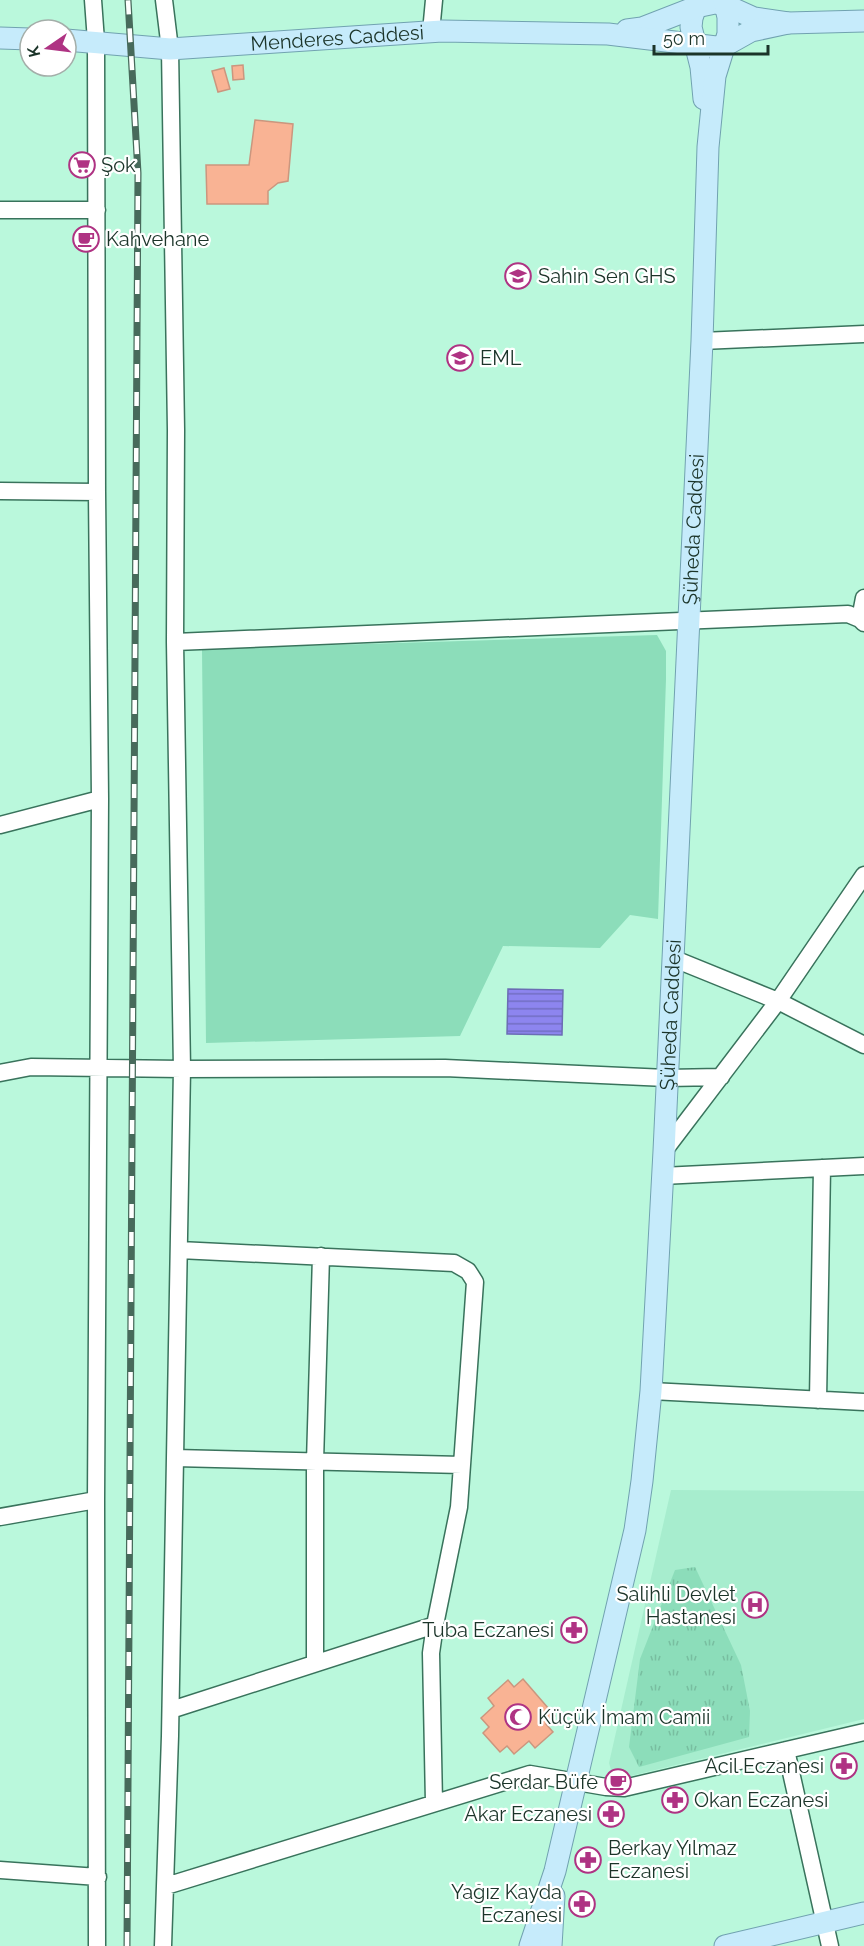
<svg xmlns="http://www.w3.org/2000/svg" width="864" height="1946" viewBox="0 0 864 1946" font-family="Raleway,sans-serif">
  <defs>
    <pattern id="grass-tufts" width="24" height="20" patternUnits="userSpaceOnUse" patternTransform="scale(1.5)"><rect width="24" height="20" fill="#8cddba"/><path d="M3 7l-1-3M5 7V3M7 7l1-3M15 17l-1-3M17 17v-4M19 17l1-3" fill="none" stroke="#78bea0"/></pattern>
    <pattern id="water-rules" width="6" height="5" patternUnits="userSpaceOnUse" patternTransform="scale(1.5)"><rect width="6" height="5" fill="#8d85ef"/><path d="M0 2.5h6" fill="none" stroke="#726ec2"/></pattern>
  </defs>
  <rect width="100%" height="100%" fill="#baf8dc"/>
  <path fill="#a7edce" d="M 671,1490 L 864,1491 L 864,1719 L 614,1780 L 609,1763 Z"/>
  <path fill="url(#grass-tufts)" d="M 695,1567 L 741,1665 L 750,1711 L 749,1737 L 639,1767 L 629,1747 L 640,1659 L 675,1570 Z"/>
  <path fill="#8cddba" d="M 657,635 L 666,651 L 666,679 L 658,919 L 630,915 L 600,948 L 503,946 L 460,1036 L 206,1043 L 202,649 Z"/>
  <path fill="url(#water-rules)" stroke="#6b6db4" stroke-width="1.5" d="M 508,989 L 563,990 L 562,1035 L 507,1034 Z"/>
  <path fill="#f9b394" stroke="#cb967e" stroke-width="1.5" d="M 243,65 L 244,79 L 233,80 L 232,66 Z
    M 224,68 L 230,89 L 218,92 L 212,71 Z
    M 255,120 L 293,124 L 288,181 L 278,183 L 268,191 L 268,204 L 207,204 L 206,165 L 249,165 Z
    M 523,1679 L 555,1716 L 546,1724 L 553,1732 L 535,1748 L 529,1741 L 514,1754 L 507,1746 L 500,1752 L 483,1733 L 489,1727 L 481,1718 L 494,1706 L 488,1698 L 508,1680 L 514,1687 Z"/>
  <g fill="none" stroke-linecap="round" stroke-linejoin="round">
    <g stroke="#39735c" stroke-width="19">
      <path id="minor" d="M 93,0 L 96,41 L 97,492 L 100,799 L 96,1500 L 97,1946
        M 431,32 L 434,0
        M 0,210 L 97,210
        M 702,341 L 864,334
        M 0,491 L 97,492
        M 860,619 L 864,598
        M 175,642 L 848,614 L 860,619 L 864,623
        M 0,825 L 100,799
        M 672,958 L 778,1001 L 864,1045
        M 0,1073 L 31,1067 L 182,1069 L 445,1068 L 666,1078 L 721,1077
        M 664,1151 L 778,1001 L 864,875
        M 662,1176 L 864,1166
        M 179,1250 L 454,1263 L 468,1271 L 475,1282 L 459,1507 L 435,1625 L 431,1653 L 434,1803
        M 651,1391 L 864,1402
        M 818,1400 L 822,1168
        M 175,1458 L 462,1465
        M 0,1517 L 96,1500
        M 315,1663 L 315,1462 L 321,1256
        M 171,1710 L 435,1625
        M 786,1750 L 830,1946
        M 0,1870 L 98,1877
        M 166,1886 L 530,1774 L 606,1787 L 624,1788 L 864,1732
        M 163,1946 L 170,1736 L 182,1069 L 175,642 L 176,430 L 170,49 L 164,0"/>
    </g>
    <g stroke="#71a2b0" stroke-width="23">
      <g id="major">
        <path d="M 698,0 L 692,18 L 691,27 L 701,67 L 704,99"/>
        <path d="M 627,30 L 642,28 L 696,7 L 715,3 L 725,5 L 754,18 L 788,23 L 864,21"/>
        <path d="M 0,38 L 30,39"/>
        <path id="s1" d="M 66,40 L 170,49 L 442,31 L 608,34 L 716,47 L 726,45 L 751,31 L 788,23"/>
        <path id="s2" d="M 530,1946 L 555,1871 L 635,1530 L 642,1481 L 651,1391 L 664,1151 L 702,341 L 708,147 L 715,76 L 728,34 L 728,17 L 724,0"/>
        <path d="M 551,1946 L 554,1896"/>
        <path d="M 725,1946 L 864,1913"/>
      </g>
    </g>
    <use href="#minor" stroke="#fff" stroke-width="16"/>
    <use href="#major" stroke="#c6ebfb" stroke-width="21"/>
    <g stroke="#476a5b" stroke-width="7">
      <path id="rail" d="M 127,1946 L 138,173 L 128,0"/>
    </g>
    <use href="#rail" stroke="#fff" stroke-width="4.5" stroke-dasharray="14" stroke-linecap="butt"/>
  </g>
  <defs>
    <g id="supermarket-ring" transform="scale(1.35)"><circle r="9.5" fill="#fff" stroke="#af3383" stroke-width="1.5"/><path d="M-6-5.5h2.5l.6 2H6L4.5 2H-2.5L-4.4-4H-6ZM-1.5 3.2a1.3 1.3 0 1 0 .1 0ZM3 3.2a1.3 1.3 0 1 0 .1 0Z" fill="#af3383"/></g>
    <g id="cafe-ring" transform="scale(1.35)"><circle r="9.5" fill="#fff" stroke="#af3383" stroke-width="1.5"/><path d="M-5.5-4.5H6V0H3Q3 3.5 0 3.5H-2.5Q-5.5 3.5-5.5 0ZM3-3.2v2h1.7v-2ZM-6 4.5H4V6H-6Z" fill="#af3383"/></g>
    <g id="school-ring" transform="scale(1.35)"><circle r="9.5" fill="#fff" stroke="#af3383" stroke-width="1.5"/><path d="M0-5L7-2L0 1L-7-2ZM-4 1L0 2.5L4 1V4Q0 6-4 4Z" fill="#af3383"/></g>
    <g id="hospital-ring" transform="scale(1.35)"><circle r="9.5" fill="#fff" stroke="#af3383" stroke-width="1.5"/><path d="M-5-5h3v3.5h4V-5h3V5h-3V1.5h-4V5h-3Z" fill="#af3383"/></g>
    <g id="pharmacy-ring" transform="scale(1.35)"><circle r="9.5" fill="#fff" stroke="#af3383" stroke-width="1.5"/><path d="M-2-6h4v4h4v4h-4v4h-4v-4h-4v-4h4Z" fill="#af3383"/></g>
    <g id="mosque-ring" transform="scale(1.35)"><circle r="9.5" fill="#fff" stroke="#af3383" stroke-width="1.5"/><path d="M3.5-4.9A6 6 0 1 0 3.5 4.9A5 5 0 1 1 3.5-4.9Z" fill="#af3383"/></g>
  </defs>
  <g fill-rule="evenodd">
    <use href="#supermarket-ring" x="82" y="165"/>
    <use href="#cafe-ring" x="86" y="239"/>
    <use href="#school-ring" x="518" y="276"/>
    <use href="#school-ring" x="460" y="358"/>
    <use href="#hospital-ring" x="755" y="1605"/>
    <use href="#pharmacy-ring" x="574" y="1630"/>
    <use href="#mosque-ring" x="518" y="1717"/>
    <use href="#pharmacy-ring" x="844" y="1766"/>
    <use href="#cafe-ring" x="618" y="1782"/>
    <use href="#pharmacy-ring" x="675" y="1800"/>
    <use href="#pharmacy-ring" x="611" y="1814"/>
    <use href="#pharmacy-ring" x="588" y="1860"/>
    <use href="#pharmacy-ring" x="582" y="1904"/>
  </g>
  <g text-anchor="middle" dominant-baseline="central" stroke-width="4.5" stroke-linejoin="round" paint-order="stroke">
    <g font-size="20" fill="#1b3429" stroke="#fff">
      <text stroke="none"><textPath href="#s1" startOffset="272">Menderes Caddesi</textPath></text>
      <text stroke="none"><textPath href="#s2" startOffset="1432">Şüheda Caddesi</textPath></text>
      <text stroke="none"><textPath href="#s2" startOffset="946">Şüheda Caddesi</textPath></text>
    </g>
    <g font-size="20" fill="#1b3429" stroke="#fff" text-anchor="start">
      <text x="101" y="165">Şok</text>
      <text x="106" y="239">Kahvehane</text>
      <text x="538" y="276">Sahin Sen GHS</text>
      <text x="480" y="358">EML</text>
      <text x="736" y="1594" text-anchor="end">Salihli Devlet<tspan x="736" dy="23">Hastanesi</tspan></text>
      <text x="554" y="1630" text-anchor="end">Tuba Eczanesi</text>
      <text x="538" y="1717">Küçük İmam Camii</text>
      <text x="824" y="1766" text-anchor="end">Acil Eczanesi</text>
      <text x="598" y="1782" text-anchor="end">Serdar Büfe</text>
      <text x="694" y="1800">Okan Eczanesi</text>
      <text x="592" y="1814" text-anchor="end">Akar Eczanesi</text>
      <text x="608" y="1848">Berkay Yılmaz<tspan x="608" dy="23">Eczanesi</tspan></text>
      <text x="562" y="1892" text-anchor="end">Yağız Kayda<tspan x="562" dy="23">Eczanesi</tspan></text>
    </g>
  </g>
  <g transform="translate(48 48) rotate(256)"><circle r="28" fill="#ffffff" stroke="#a4aea9" stroke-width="1.5"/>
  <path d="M0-4.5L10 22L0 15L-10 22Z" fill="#af3383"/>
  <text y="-9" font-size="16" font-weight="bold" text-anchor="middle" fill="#1b3429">K</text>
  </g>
  <path d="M654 45v9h114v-9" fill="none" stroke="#1b3429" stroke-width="3"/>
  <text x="663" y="45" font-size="18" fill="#1b3429" stroke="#ffffff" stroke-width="4.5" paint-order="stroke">50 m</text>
</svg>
